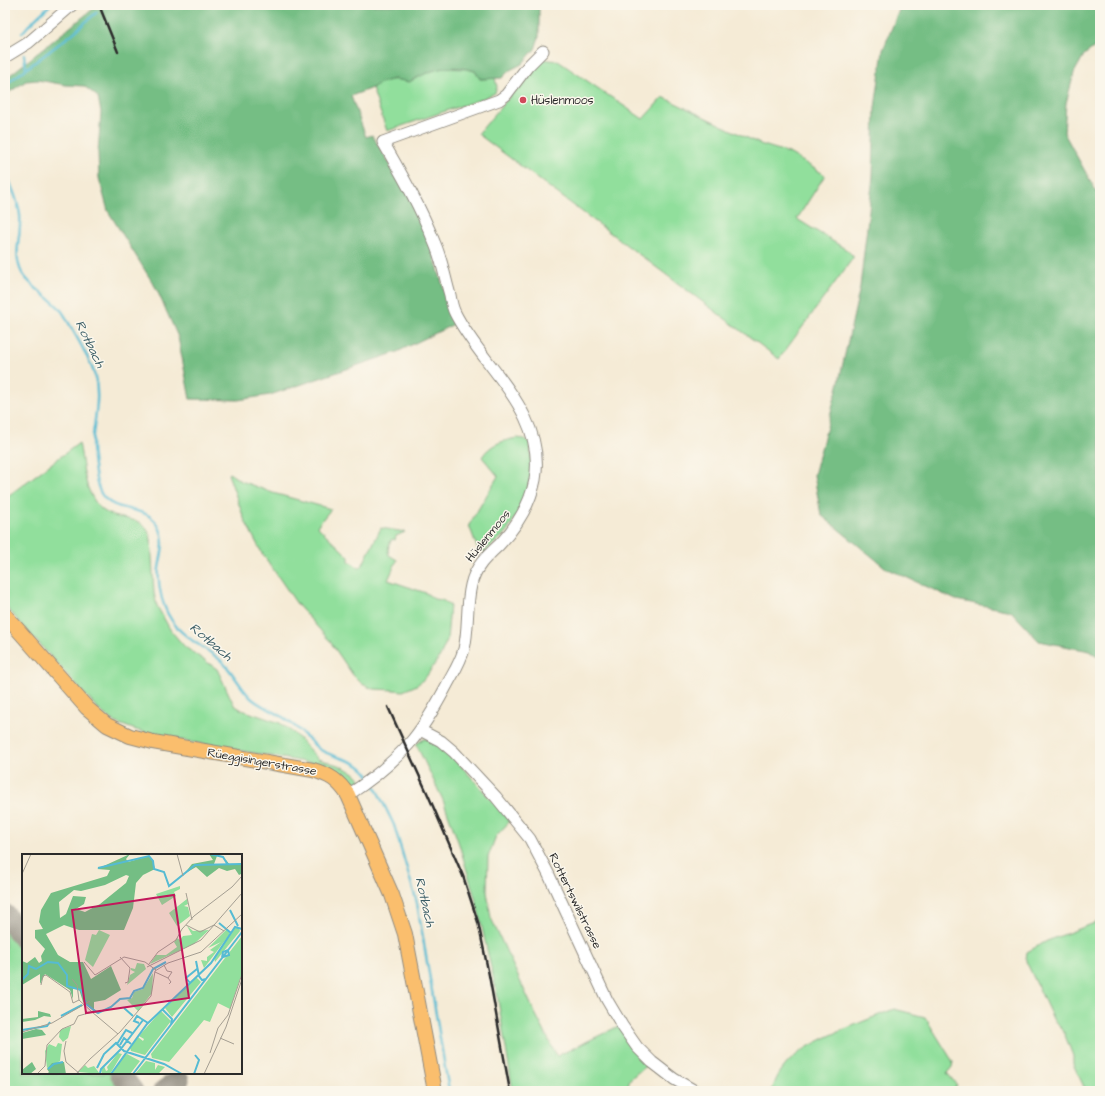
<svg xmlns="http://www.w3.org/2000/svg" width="1105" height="1096" viewBox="0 0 1105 1096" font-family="'Architects Daughter',sans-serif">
  <rect width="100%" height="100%" fill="#fbf7ec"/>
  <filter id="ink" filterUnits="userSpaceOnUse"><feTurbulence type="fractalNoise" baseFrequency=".025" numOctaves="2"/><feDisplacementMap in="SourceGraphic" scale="8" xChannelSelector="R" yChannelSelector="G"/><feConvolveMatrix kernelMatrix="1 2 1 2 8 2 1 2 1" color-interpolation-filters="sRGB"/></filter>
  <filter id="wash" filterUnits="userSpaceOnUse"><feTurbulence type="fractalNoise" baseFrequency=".012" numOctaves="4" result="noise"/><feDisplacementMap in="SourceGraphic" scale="16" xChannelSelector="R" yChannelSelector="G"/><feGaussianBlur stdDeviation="0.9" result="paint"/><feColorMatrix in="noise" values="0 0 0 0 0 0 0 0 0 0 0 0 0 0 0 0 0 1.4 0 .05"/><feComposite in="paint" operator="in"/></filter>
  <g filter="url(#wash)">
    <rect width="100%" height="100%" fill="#f5ebd6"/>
    <path fill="#91df9c" stroke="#5e8564" d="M 542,59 L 558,61 L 643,119 L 663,97 L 760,144 L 789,153 L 825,175 L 797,219 L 847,250 L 853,256 L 853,258 L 779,359 L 478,134 L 505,102 L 535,65 Z
      M 441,68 L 467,69 L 475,71 L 480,79 L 495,78 L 497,87 L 495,93 L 484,98 L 387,131 L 372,88 C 386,79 392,78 409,82 L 427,72 Z
      M 517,438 L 524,439 L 530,442 L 531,457 L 532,461 L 527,498 L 506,533 L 483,553 L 477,547 L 469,525 L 498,476 L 482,457 C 490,444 502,441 517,438 Z
      M 79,443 C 83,460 83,484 94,500 C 96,503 100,509 104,511 C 122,524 144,512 151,539 L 154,593 L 157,606 L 171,631 L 185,647 L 217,669 L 234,705 L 242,710 L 280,723 L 295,734 L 318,759 L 338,765 L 353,772 L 358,776 L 361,781 L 355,782 L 351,781 L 322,765 L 163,737 L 136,730 L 114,722 L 99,710 L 5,606 L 5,498 Z
      M 229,473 L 241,481 L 273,493 L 331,509 L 317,526 L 349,557 L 349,561 L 359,568 L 362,566 L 381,528 L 405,532 L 396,536 L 395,540 L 392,539 C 389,545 387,549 389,555 L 397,560 L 388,580 L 426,593 L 434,599 L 442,600 L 450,605 L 447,640 L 440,656 L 426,677 L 417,685 L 403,691 L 394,690 L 373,689 L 362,684 L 353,675 L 329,640 L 297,604 L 262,553 L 245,521 L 228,474 Z
      M 424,739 L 428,739 L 447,750 L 510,821 L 496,836 L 488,857 L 487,892 L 491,918 L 534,1011 L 557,1056 L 619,1026 L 649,1063 L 630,1079 L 626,1091 L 513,1091 L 497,994 L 476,901 L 459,844 L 443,800 L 416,744 Z
      M 1100,921 L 1100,1091 L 1086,1091 L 1073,1064 L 1073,1056 L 1063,1030 L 1054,1021 L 1026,961 L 1027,952 L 1047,941 Z
      M 5,924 L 23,949 L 23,1073 L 113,1073 L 126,1091 L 5,1091 Z
      M 894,1009 L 925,1017 L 953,1062 L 952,1067 L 947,1073 L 957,1085 L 953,1091 L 772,1091 C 781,1056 815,1042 845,1029 C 861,1022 877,1016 894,1009 Z"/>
    <path fill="#74be84" stroke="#507458" d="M 98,5 L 539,5 L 539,37 L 535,49 L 522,64 L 510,70 L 502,78 L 480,79 L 475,71 C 448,63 433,69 409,82 L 394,79 L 382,82 L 372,88 L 351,96 L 366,137 L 372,135 L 412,200 L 428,235 L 454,324 L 397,352 L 270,395 L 238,400 L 190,399 L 178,337 L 156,288 L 108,211 L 99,178 L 98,152 L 101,112 L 98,97 L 84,86 L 66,85 L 38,80 L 26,81 L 5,95 L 5,79 Z
      M 901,5 L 1100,5 L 1100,45 L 1096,46 L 1084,55 L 1074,73 L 1066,103 L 1064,133 L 1097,193 L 1100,202 L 1100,658 L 1090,651 L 1039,641 L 1011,611 L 956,600 L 886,568 L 821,515 L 814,475 L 838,386 L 860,287 L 873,176 L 875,108 L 883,50 Z"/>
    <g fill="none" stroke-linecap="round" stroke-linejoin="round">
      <path stroke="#55bbd3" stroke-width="2.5" d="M 105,6 L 106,5
        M 22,33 L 28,26 L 50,5
        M 24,55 L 26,69
        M 5,85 L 72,34 L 97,12
        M 5,171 C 11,185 18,200 20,215 C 22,234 12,254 22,273 C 32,289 49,296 61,310 C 65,315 68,322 71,327 C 80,343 90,359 95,376 C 101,400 93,423 92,446 C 92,455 94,464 95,473 C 96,480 98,489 102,495 C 117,516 148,502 160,529 C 166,542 161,555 159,568 C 157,587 163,611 176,626 C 188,641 205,647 219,659 C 232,669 239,687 251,698 C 261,707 273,710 284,718 C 290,723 297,727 302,733 C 308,738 313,744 319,749 C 336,760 357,757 369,776
        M 373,782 L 394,825 L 417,903 L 449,1091"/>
      <path stroke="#908b80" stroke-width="21" d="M 5,914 L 23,939
        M 120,1073 L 133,1091
        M 163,1091 L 179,1080"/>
    </g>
  </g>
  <g filter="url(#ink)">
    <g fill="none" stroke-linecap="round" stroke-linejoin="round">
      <g stroke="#908b80" stroke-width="13">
        <path id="minor" d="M 5,57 L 28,43 L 72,5
          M 420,730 L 441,741 L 454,752 L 496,797 L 530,839 L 548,873 L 607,1000 L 623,1027 L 637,1047 L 652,1062 L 674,1079 L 695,1091
          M 348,795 C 370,781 392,763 409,744 C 425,726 437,704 448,683 C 454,672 461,661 464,649 C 469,628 466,606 471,585 C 475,567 486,557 499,545 C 516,527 530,505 535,480 C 547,412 482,367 455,313 C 452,307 451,301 450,295 C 445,278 442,260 435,244 C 421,208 402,175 383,142 L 499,100 L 506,95 L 528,66 L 543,51"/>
      </g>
      <g stroke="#908b80" stroke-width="16">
        <path id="major" d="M 5,615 L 87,708 L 107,725 L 130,736 L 153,742 L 313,770 C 330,775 338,780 348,795 L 392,895 L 405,934 L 435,1091"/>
      </g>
      <use href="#minor" stroke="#fff" stroke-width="11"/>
      <use href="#major" stroke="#fabe6d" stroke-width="14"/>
      <path stroke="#2b2b2b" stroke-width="2.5" d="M 99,5 L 118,52
        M 388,707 L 429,797 L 463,876 L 478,922 L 489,975 L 510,1091"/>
    </g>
  </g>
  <circle fill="#d1495b" stroke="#fbf7ec" stroke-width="1.5" cx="523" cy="100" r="4"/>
  <g text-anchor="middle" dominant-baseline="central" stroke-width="3" stroke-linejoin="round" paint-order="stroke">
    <g font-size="12" fill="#2b2b2b" stroke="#fbf7ec" text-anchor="start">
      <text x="531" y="100">Hüslenmoos</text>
    </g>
    <g font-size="12" fill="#2b2b2b" stroke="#fbf7ec">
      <text transform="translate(488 536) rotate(-51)">Hüslenmoos</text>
      <text transform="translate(262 762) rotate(10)">Rüeggisingerstrasse</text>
      <text transform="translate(575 901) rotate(64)">Rottertswilstrasse</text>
    </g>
    <g font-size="13" font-style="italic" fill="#3a5d66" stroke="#fbf7ec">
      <text transform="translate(90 344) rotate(64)">Rotbach</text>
      <text transform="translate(211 642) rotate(40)">Rotbach</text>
      <text transform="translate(425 902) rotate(77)">Rotbach</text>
    </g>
  </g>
  <g transform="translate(22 854)">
    <rect width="220" height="220" fill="#f5ebd6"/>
    <path d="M 158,32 L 158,35 L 152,38 L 154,42 L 140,51 L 134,40 ZM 165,45 L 166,50 L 162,52 L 166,53 L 168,62 L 155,72 L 147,59 ZM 165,72 L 171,77 L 187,76 L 172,90 L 128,110 L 134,101 L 144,101 L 155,93 L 152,88 L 155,84 L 158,86 L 161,82 L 170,81 ZM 213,74 L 217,74 L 218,77 L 193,108 L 192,104 ZM 205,75 L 208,80 L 182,114 L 179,106 L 185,107 L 185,103 L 192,98 L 188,96 L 199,88 L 186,94 ZM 77,76 L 88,81 L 71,113 L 63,106 L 70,80 L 74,81 ZM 220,82 L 220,119 L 208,155 L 196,149 L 188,168 L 182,166 L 147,208 L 130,204 L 129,200 ZM 115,109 L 122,110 L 124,115 L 105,131 L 108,121 L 113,118 L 109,116 L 109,114 L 113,115 ZM 131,119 L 130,139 L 116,157 L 105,146 L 110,144 L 112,138 L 121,135 ZM 174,123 L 179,128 L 150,163 L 143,154 ZM 139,157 L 149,167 L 123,201 L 109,197 L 108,194 L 116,183 L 121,187 L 122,185 L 117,182 ZM 49,172 L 46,184 L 41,188 L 37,183 L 38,176 ZM 36,189 L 40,190 L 38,207 L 25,214 L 23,197 L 27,190 L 34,193 ZM 96,199 L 100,200 L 88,220 L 80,220 L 79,215 L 82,212 L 84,217 L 86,216 L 85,213 ZM 105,200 L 118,207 L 108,220 L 90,220 L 101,202 ZM 124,207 L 133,209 L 133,216 L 136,211 L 143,213 L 136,220 L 113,220 ZM 63,211 L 66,214 L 72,212 L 78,220 L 56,218 Z" fill="#91df9c"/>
    <path d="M 108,0 L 104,5 L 106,8 L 127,2 L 131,7 L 133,15 L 121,21 L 114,29 L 111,54 L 102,76 L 57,76 L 42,71 L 24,80 L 36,101 L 48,108 L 61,108 L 69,125 L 89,112 L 99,136 L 83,146 L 72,148 L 72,155 L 75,160 L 61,148 L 57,135 L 51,135 L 51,145 L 48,136 L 23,120 L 18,130 L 18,120 L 0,131 L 0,107 L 5,109 L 13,103 L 17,109 L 20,107 L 19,102 L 23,95 L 13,84 L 13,76 L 21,75 L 17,68 L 19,56 L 29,39 L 85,22 L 88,16 L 75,15 ZM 104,21 L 107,22 L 104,29 L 78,50 L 63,58 L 54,55 L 62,50 L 64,43 L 51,42 L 44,60 L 38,64 L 37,48 L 52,36 L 59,37 L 83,31 ZM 187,0 L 195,2 L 192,10 L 204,11 L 204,6 L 208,11 L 220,9 L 219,20 L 217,21 L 213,15 L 205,17 L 197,14 L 185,23 L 174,13 L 162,20 L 170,10 L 191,6 ZM 16,157 L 28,160 L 29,163 L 22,162 L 13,166 L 0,168 L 0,165 L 16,163 ZM 14,175 L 20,176 L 24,181 L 0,185 L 0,179 ZM 10,208 L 14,215 L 8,220 L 0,220 L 0,216 ZM 42,208 L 44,220 L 25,220 L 27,218 L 25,215 L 30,209 Z" fill="#74be84" fill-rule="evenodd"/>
    <path fill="none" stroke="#55bbd3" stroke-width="2" d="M 188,0 L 201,3 L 206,11M 76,14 L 127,2 L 131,7 L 132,15 L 142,18 L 147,32 L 173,11 L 220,10M 208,56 L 216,72M 197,69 L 209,79M 200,104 L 201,98 L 206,96 L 207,101 L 201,103M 174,107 L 177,122 L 180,126 L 184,125M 0,126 L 6,120 L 7,112 L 14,115 L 26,108 L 36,109 L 45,121 L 45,132 L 59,136 L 64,149M 168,129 L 164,124 L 175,115M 64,150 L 76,159 L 89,153 L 98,145 L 108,144 L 112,137 L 121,134 L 131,115 L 144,108M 102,154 L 111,162M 141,156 L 150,165 L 149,170M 39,162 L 60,151M 117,169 L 112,167 L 115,162 L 126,169M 0,176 L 25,172 L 28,168M 95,190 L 104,176 L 110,179M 98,191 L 102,184 L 109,190M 75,214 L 82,200 L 94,189 L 102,197 L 142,210 L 160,220M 26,215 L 32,210 L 41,208M 78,219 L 79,215 L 98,196 L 121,166M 89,220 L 125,170 L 189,109 L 213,73 L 220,75M 111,220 L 220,78M 172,220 L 177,206 L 173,201"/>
    <path fill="none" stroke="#a49e92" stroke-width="1" d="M 155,0 L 161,22M 0,20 L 9,0M 164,39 L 170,66M 164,71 L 178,78 L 192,71 L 202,77M 98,103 L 108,114 L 106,128 L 103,129M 62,108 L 73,121 L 102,103 L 123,108 L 134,116M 127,110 L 136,98 L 154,86 L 160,75 L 172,62 L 210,33 L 220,22M 142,111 L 145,117 L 150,118 L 146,124M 125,113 L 179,86 L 220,39M 133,118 L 146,124 L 149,128 L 147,130M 50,125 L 55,131 L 57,146 L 70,158M 19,131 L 21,122 L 24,121 L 48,138 L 51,149 L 57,146M 0,178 L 30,169 L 68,147M 198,184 L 212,190M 44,187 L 42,197 L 44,208 L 58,220M 188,199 L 196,174 L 206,161 L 220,120M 68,205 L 98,178 L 129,142 L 133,117 L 146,109 L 179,98 L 220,60M 15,220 L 23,212 L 25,191 L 40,175 L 52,170 L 56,162 L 70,158 L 96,180M 54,220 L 68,205M 182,220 L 204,173 L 220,125"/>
    <path fill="#c2185b" fill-opacity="0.15" stroke="#c2185b" stroke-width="2" d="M 152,41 L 167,144 L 64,159 L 50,56 Z"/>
    <rect width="220" height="220" fill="none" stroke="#2b2b2b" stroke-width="2"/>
  </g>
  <rect width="1105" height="1096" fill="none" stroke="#fbf7ec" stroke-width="20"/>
</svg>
